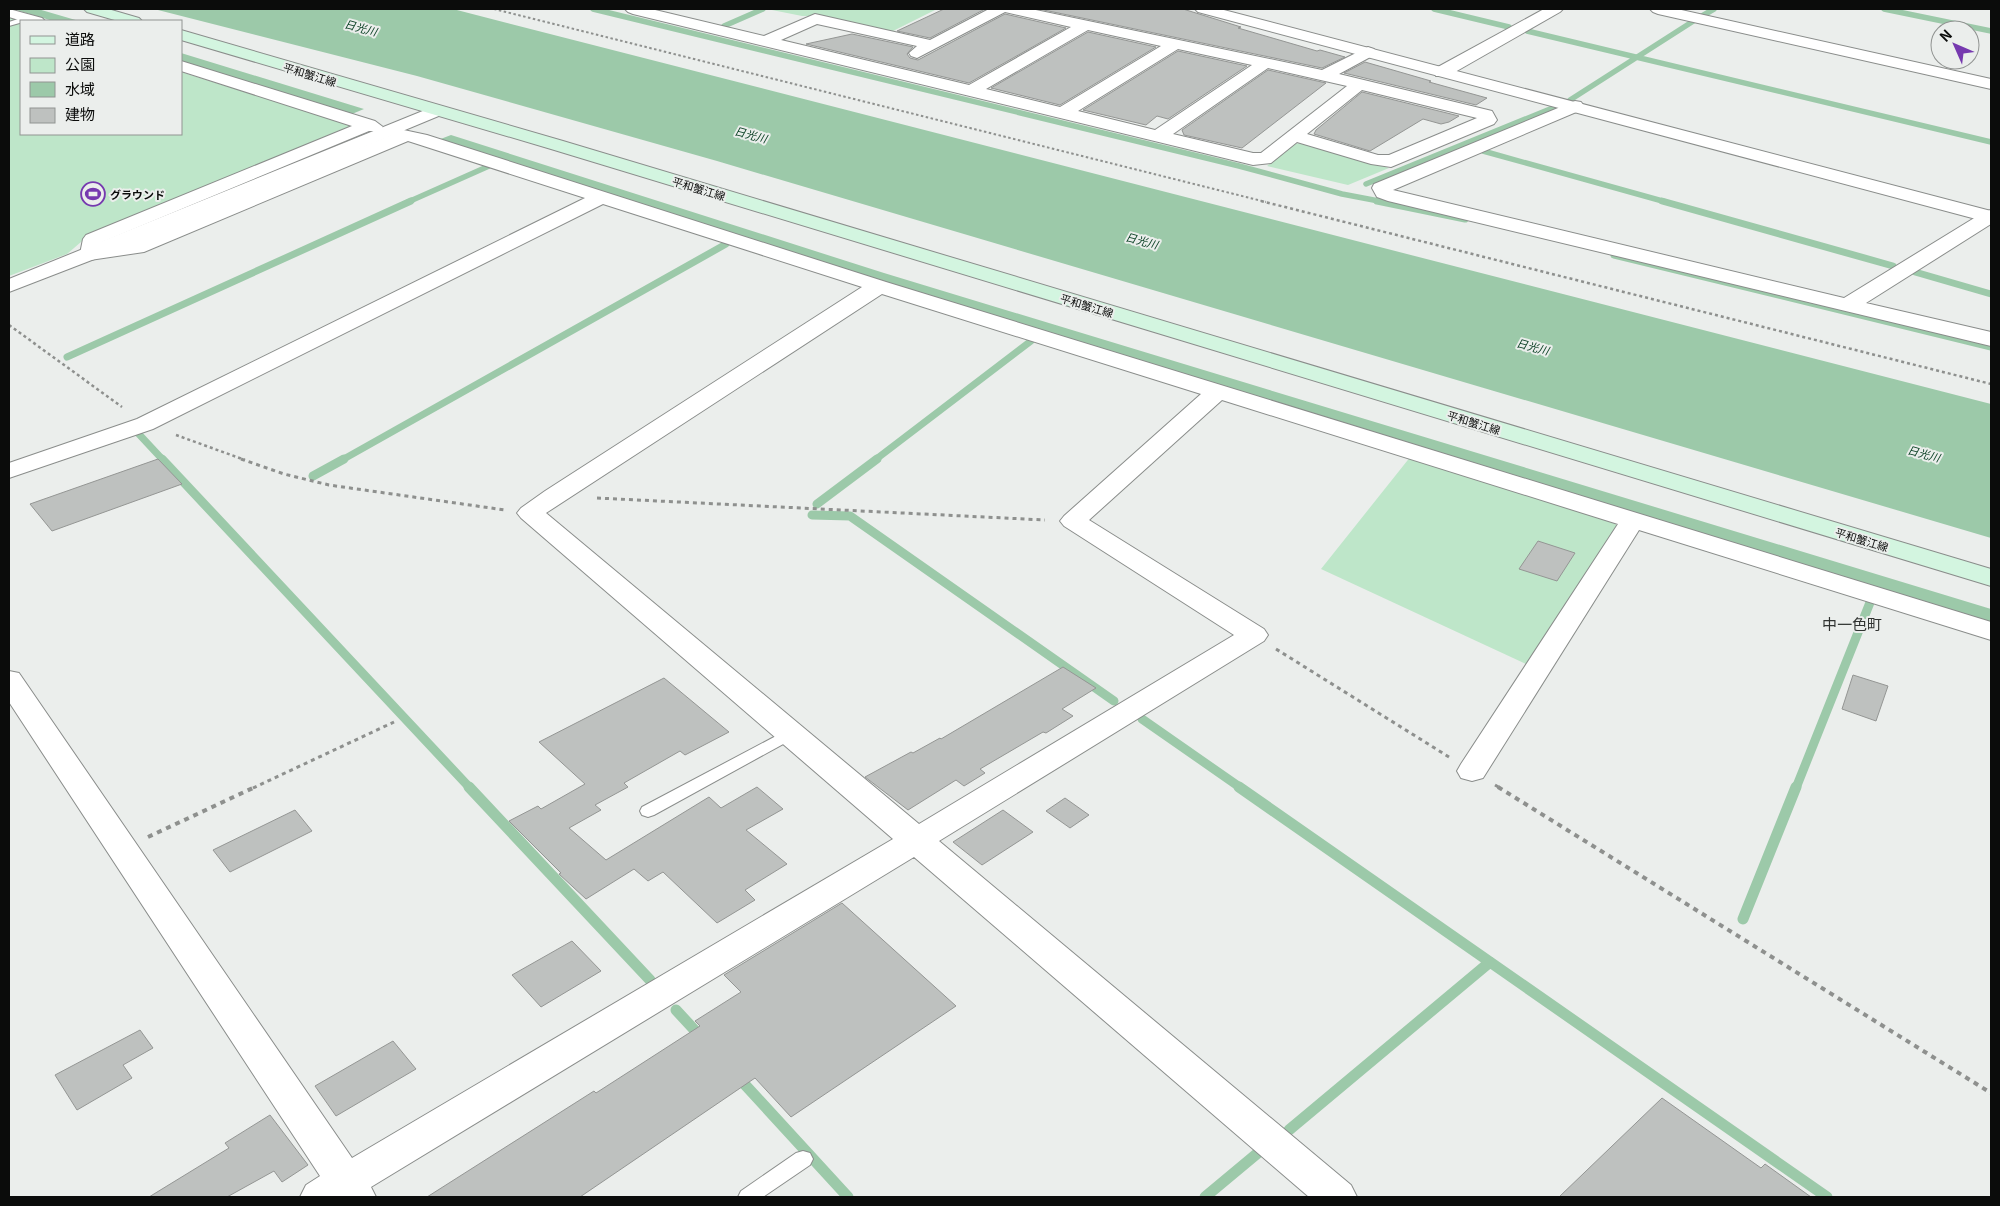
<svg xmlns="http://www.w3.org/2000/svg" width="2000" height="1206" viewBox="0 0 2000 1206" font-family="Georgia,'Noto Sans JP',serif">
  <rect width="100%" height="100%" fill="#ebeeec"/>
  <path fill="#bee6c9" d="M 774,9 L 937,9 L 889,33 L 815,16 L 802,16 L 772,10 Z
    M 9,17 L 22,21 L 21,134 L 181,134 L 181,72 L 353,126 L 88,236 L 67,254 L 9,276 Z
    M 1302,143 L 1389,168 L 1348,185 L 1267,166 L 1293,144 Z
    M 1411,456 L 1613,520 L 1618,528 L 1528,665 L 1321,569 Z"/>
  <path fill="#9cc9a9" d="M 13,9 L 38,9 L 79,21 L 53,21 Z
    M 154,9 L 453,9 L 1991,404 L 1991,538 L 717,161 L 417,76 Z
    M 181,53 L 364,109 L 352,114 L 181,61 Z
    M 451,135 L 884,273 L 1991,609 L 1991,623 L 906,290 L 438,140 Z"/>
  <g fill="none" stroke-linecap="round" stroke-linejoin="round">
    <path stroke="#9cc9a9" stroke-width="5.5" d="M 593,9 L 1239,166 L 1342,194 L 1384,202
      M 1434,9 L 1509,27
      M 1884,9 L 1991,31
      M 1702,16 L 1714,9
      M 724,26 L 763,9
      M 1527,31 L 1991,142
      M 1570,100 L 1695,20
      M 1483,151 L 1666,202
      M 1366,184 L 1555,107
      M 408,202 L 489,166"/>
    <path stroke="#9cc9a9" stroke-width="7" d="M 1377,201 L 1465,219
      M 1662,201 L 1893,266
      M 1614,255 L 1991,347
      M 1915,272 L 1991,294
      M 67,357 L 411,201
      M 129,434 L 136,431 L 163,460
      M 342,460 L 726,244
      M 875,460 L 1031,341"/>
    <path stroke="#9cc9a9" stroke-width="9" d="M 162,459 L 470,788
      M 313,476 L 344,459
      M 817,504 L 877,459
      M 812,515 L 850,516 L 1114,701
      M 1142,719 L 1241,788
      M 1796,788 L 1871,600"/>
    <path stroke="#9cc9a9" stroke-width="11" d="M 469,787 L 650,980
      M 1239,787 L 1827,1197
      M 1743,919 L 1796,787
      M 676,1010 L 701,1037
      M 737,1076 L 848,1197
      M 1289,1130 L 1490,962
      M 1205,1197 L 1259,1152"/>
  </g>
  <path fill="#bec1bf" stroke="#949694" d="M 944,9 L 985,9 L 930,38 L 897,31 Z
    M 1039,9 L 1183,9 L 1241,27 L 1238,28 L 1317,51 L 1320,50 L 1345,57 L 1322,68 Z
    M 1005,14 L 1066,28 L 969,83 L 806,44 L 852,34 L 913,47 L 907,54 L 910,58 L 918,60 Z
    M 1088,32 L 1156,47 L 1060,105 L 991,88 Z
    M 1178,51 L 1247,66 L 1168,119 L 1157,116 L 1146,125 L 1083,110 Z
    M 1365,62 L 1431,81 L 1429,82 L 1487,98 L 1476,105 L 1344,73 Z
    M 1268,70 L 1326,83 L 1242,148 L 1184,135 L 1182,130 Z
    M 1362,92 L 1459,116 L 1449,122 L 1441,124 L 1423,119 L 1370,151 L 1314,134 L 1316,130 Z
    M 158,459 L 182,484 L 52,531 L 30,504 Z
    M 1538,541 L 1575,553 L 1557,581 L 1519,569 Z
    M 1063,667 L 1096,688 L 1062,709 L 1073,716 L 1046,733 L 1043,732 L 980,769 L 985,773 L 964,786 L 956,780 L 908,810 L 865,777 L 911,752 L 913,753 L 940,738 L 941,739 Z
    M 1853,675 L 1888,686 L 1876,721 L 1842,709 Z
    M 664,678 L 729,732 L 685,755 L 680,751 L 624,783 L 628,787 L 595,805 L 601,810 L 569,828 L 606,860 L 709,797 L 721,808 L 757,787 L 783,809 L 746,830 L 787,864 L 745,890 L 755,900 L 717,923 L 663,872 L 648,881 L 634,869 L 586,899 L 559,874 L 561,873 L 509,821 L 538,806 L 541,809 L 585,784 L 539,742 Z
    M 1065,798 L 1089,815 L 1070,828 L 1046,811 Z
    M 295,810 L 312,831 L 230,872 L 213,850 Z
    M 1003,810 L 1033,832 L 982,865 L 953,842 Z
    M 842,903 L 956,1006 L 791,1117 L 755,1078 L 580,1197 L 427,1197 L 594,1091 L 596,1093 L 700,1026 L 695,1021 L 741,992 L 724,975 Z
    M 572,941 L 601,971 L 541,1007 L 512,975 Z
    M 140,1030 L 153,1048 L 123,1065 L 132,1078 L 77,1110 L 55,1075 Z
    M 393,1041 L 416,1069 L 336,1116 L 315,1086 Z
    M 1662,1098 L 1761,1168 L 1765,1164 L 1811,1197 L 1559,1197 Z
    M 270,1115 L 308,1165 L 282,1182 L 274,1171 L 227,1197 L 149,1197 L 229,1148 L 225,1143 Z"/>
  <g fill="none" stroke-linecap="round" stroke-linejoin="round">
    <g stroke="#8a8d8b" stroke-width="2">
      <path id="service" d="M 27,16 L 31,18 L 30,20 L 9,26 L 9,22 Z
        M 791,728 L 796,729 L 799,733 L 796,737 L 654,815 L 648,817 L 642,815 L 640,811 L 642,807 Z
        M 803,1151 L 810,1153 L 813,1159 L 810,1165 L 763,1197 L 738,1197 L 741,1191 L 796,1153 Z"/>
    </g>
    <g stroke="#8a8d8b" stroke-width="2">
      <path id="minor" d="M 9,9 L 42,18 L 45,21 L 22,21 L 9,17 Z
        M 625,9 L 651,9 L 764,36 L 815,14 L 930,40 L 989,9 L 1031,9 L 1322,70 L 1368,47 L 1374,49 L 1376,52 L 1374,55 L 1339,74 L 1492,111 L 1497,120 L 1494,124 L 1391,167 L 1371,164 L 1297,142 L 1271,163 L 1253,165 L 633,14 L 628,12 ZM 1005,12 L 1071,27 L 969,85 L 781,40 L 817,24 L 917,46 L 909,53 L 911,56 L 917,58 ZM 1088,30 L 1161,46 L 1060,107 L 986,89 ZM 1178,49 L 1252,65 L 1155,130 L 1078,111 ZM 1268,68 L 1347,86 L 1261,153 L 1253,153 L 1173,134 ZM 1362,90 L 1477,118 L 1389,155 L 1378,155 L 1307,134 Z
        M 1544,9 L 1563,9 L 1560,12 L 1448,76 L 1436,76 L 1434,72 L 1436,68 Z
        M 1650,9 L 1677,9 L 1991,79 L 1991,89 L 1658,14 L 1653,12 Z
        M 181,61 L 375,121 L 383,127 L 380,131 L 369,131 L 102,242 L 102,246 L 133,242 L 391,135 L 393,130 L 399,129 L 427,135 L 886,282 L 1991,622 L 1991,640 L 1639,530 L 1483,778 L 1472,781 L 1461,778 L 1457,771 L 1461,764 L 1618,524 L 1222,400 L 1089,520 L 1264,629 L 1268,635 L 1264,641 L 939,841 L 1351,1185 L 1357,1197 L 1309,1197 L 914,857 L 371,1187 L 376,1197 L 300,1197 L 306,1185 L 320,1176 L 9,702 L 9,671 L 19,673 L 352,1158 L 893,839 L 521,518 L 517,513 L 521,508 L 545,491 L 862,287 L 603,204 L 153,429 L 9,478 L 9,463 L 137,419 L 585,198 L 408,141 L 144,252 L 90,260 L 83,258 L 80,254 L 83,239 L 86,235 L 352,126 L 181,71 ZM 882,294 L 1201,394 L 1064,516 L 1060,521 L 1064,526 L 1234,635 L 919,824 L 546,513 Z
        M 1575,101 L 1581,102 L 1584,106 L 1581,110 L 1393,190 L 1844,298 L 1984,212 L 1991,210 L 1991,224 L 1866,303 L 1991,332 L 1991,346 L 1388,201 L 1377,197 L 1372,188 L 1374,184 Z"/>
    </g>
    <g stroke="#8a8d8b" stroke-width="2">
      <path id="tertiary" d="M 1195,9 L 1220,9 L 1991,211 L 1991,223 L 1198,12 Z
        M 435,106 L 441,107 L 444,111 L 441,115 L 97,258 L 9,292 L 9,279 Z"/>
    </g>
    <g stroke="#8a8d8b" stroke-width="2">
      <path id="secondary" d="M 84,9 L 108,9 L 139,18 L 142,21 L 118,21 L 87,12 Z
        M 181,30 L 563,141 L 1991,569 L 1991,586 L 551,149 L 181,40 Z"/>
    </g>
    <path stroke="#8e908e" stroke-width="2" stroke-dasharray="2.5 2.5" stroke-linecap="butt" d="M 494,9 L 1266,202"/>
    <path stroke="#8e908e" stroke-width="2.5" stroke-dasharray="3 3" stroke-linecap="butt" d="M 1261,201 L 1991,384
      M 9,325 L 122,407
      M 176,435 L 245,460"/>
    <path stroke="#8e908e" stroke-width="3" stroke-dasharray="4 4" stroke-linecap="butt" d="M 241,459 L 284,474 L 329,485 L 505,510
      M 597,498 L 1045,520
      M 1276,649 L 1449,757
      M 1495,785 L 1500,788
      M 253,788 L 394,722"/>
    <path stroke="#8e908e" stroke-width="4" stroke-dasharray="5 5" stroke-linecap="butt" d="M 1498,787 L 1991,1093
      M 148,837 L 255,787"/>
    <use href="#service" fill="#fff" fill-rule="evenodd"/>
    <use href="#minor" fill="#fff" fill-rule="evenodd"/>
    <use href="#tertiary" fill="#fff" fill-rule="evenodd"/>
    <use href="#secondary" fill="#d3f5e0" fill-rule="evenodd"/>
  </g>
  <defs>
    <g id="stadium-ring" transform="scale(1.25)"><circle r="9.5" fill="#ebeeec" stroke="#7639af" stroke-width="1.5"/><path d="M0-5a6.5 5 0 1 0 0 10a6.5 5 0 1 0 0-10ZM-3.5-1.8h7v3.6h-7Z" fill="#7639af"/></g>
  </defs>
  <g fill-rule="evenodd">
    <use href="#stadium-ring" x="93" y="194"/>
  </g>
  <g text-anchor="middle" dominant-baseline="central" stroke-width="4" stroke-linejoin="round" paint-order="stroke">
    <g font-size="11" font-style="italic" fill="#023a1d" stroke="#ebeeec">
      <text transform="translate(361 27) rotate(15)">日光川</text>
      <text transform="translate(751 134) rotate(15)">日光川</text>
      <text transform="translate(1142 240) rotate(15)">日光川</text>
      <text transform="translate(1533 346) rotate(15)">日光川</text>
      <text transform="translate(1924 453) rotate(15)">日光川</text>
    </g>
    <g font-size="11" fill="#0b0c0b" stroke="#ebeeec">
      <text transform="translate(310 74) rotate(17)">平和蟹江線</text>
      <text transform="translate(699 188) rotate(17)">平和蟹江線</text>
      <text transform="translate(1087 305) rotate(17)">平和蟹江線</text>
      <text transform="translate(1474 422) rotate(17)">平和蟹江線</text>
      <text transform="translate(1862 539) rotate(17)">平和蟹江線</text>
    </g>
    <g font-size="11" font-weight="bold" fill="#0b0c0b" stroke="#ebeeec" text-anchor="start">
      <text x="110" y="194">グラウンド</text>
    </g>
    <g font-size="15" fill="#303331" stroke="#ebeeec">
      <text x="1852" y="623">中一色町</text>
    </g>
  </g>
  <rect width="2000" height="1206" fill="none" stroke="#0b0c0b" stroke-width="20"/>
  <rect x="20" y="20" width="162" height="115" fill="#ebeeec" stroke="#919492"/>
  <rect x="30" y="36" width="25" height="8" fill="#d3f5e0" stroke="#919492"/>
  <text x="65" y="45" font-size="15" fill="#0b0c0b">道路</text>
  <rect x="30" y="58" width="25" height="15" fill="#bee6c9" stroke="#919492"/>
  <text x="65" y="70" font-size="15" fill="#0b0c0b">公園</text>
  <rect x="30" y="82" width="25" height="15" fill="#9cc9a9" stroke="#919492"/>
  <text x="65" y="95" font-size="15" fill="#0b0c0b">水域</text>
  <rect x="30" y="108" width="25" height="15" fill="#bec1bf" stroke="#919492"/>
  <text x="65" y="120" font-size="15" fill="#0b0c0b">建物</text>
  <g transform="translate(1955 45) rotate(315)"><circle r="24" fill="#ebeeec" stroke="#919492"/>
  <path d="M0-4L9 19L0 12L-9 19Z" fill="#7639af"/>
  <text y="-8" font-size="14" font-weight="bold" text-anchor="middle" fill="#0b0c0b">N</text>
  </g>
</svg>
